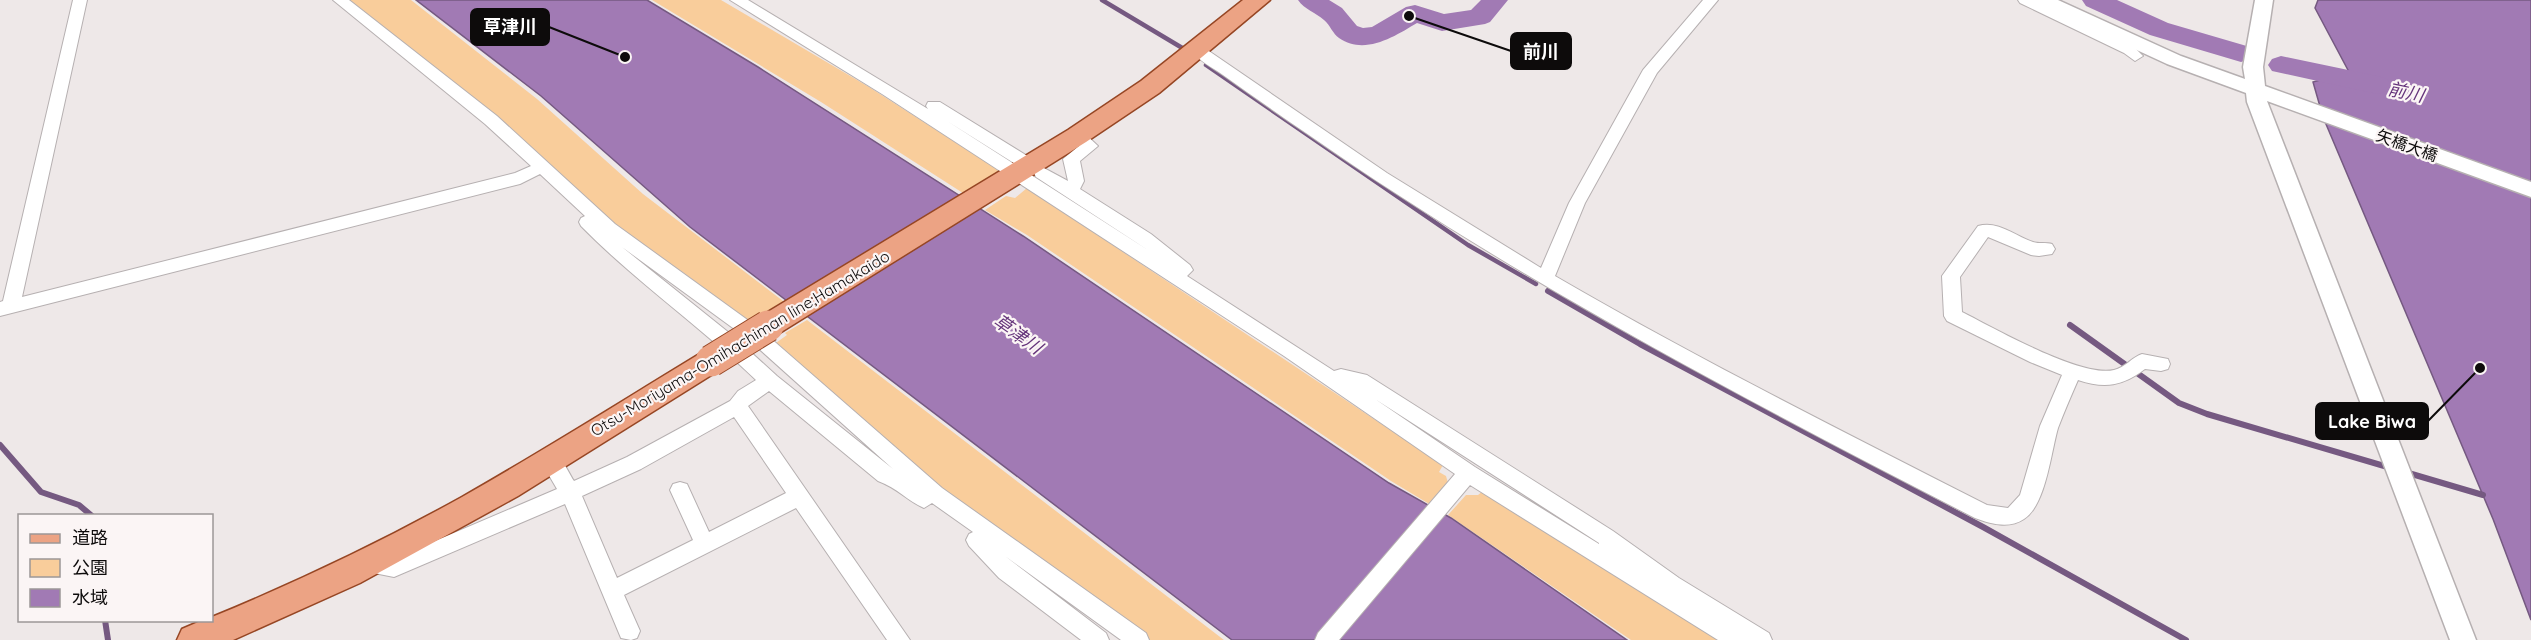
<svg xmlns="http://www.w3.org/2000/svg" width="2531" height="640" viewBox="0 0 2531 640" font-family="Quicksand,'Noto Sans JP',sans-serif">
  <rect width="100%" height="100%" fill="#eee8e8"/>
  <path fill="#f9cd9b" d="M 345,0 L 411,0 L 537,99 L 643,194 L 787,304 L 746,321 L 684,273 L 629,237 Z
    M 652,0 L 721,0 L 869,87 L 994,167 L 998,170 L 996,176 L 966,195 L 821,102 Z
    M 1027,188 L 1443,465 L 1439,472 L 1446,476 L 1448,483 L 1431,505 L 1391,481 L 1027,235 L 985,210 L 1006,196 L 1015,198 Z
    M 807,320 L 1224,640 L 1150,640 L 963,506 L 773,345 L 787,335 L 785,333 Z
    M 1483,491 L 1722,640 L 1631,640 L 1448,515 L 1466,495 L 1478,495 Z"/>
  <path fill="#a17ab4" stroke="#755981" stroke-width="1.5" d="M 416,0 L 647,0 L 758,67 L 1023,236 L 1389,483 L 1451,518 L 1627,640 L 1232,640 L 690,227 L 541,96 Z
    M 2318,0 L 2531,0 L 2531,620 L 2493,519 L 2323,117 L 2313,82 L 2349,72 L 2315,8 Z"/>
  <g fill="none" stroke-linecap="round" stroke-linejoin="round">
    <path stroke="#755981" stroke-width="4.5" d="M 1102,0 L 1184,49
      M 1206,65 L 1468,245 L 1536,284"/>
    <path stroke="#755981" stroke-width="6" d="M 1548,291 L 1640,344 L 1983,527 L 2186,640
      M 2070,325 L 2179,403 L 2207,414 L 2391,468
      M 0,445 L 41,492 L 79,505 L 92,516
      M 2405,472 L 2483,495
      M 105,620 L 108,640"/>
    <path fill="#a17ab4" fill-rule="evenodd" d="M 1298,0 L 1329,0 L 1342,8 L 1357,26 L 1363,28 L 1372,27 L 1406,7 L 1415,5 L 1444,14 L 1471,10 L 1481,0 L 1508,0 L 1490,22 L 1485,24 L 1442,31 L 1417,23 C 1395,36 1365,56 1339,38 C 1333,34 1330,25 1324,20 C 1315,12 1305,10 1298,0 Z
      M 2082,0 L 2117,0 L 2168,23 L 2250,47 L 2254,53 L 2250,59 L 2241,62 L 2150,35 L 2086,6 Z
      M 2281,56 L 2377,76 L 2387,79 L 2391,85 L 2387,91 L 2377,94 L 2272,71 L 2268,65 L 2272,59 Z"/>
    <g stroke="#b6b0b1" stroke-width="2">
      <path id="minor" d="M 73,0 L 87,0 L 22,297 L 515,173 L 531,166 L 485,124 L 333,0 L 349,0 L 497,116 L 615,224 L 760,329 L 942,488 L 1146,633 L 1149,640 L 1121,640 L 1005,556 L 1106,633 L 1109,640 L 1081,640 L 999,578 L 969,546 L 966,540 L 969,534 L 973,532 L 932,503 L 924,508 C 907,501 898,488 878,481 L 769,391 L 748,406 L 910,640 L 887,640 L 796,508 L 624,595 L 640,631 L 637,638 L 631,640 L 621,638 L 565,504 L 394,577 L 359,570 L 356,564 L 359,558 L 366,555 L 393,559 L 557,489 L 540,460 L 543,454 C 560,448 566,469 574,481 L 627,457 L 730,401 L 738,391 L 756,380 C 700,326 636,282 581,226 L 579,222 L 581,218 L 585,216 L 540,174 L 520,184 L 0,316 L 0,302 L 3,301 ZM 622,247 L 748,339 L 893,469 L 777,376 L 733,336 ZM 734,417 L 786,493 L 709,532 L 687,484 L 680,482 L 673,484 L 670,490 L 693,540 L 617,578 L 582,496 L 641,469 Z
        M 730,0 L 748,0 L 928,109 L 926,106 L 928,102 L 940,102 L 1029,157 L 1031,161 L 1029,165 L 1017,165 L 947,121 L 1151,252 L 1036,177 L 1034,173 L 1036,169 L 1042,167 L 1068,181 L 1063,159 L 1079,146 L 1069,136 L 1071,132 L 1083,132 L 1098,146 L 1080,161 L 1084,181 L 1080,189 L 1151,234 L 1190,265 L 1193,270 L 1187,276 L 1334,371 L 1341,369 L 1367,375 L 1613,531 L 1679,578 L 1769,633 L 1772,640 L 1718,640 L 1470,485 L 1339,640 L 1315,640 L 1318,633 L 1455,474 L 1284,356 L 882,94 ZM 1375,399 L 1599,543 L 1599,544 L 1475,467 Z
        M 1703,0 L 1718,0 L 1657,73 L 1585,203 L 1555,276 C 1696,358 1842,431 1987,505 L 2008,508 L 2020,495 L 2040,426 L 2062,375 L 2030,362 L 1947,321 L 1944,316 L 1942,276 L 1978,226 C 1998,220 2015,236 2033,242 C 2039,244 2046,242 2052,244 L 2055,249 L 2052,254 L 2039,256 L 2031,255 L 1988,237 L 1960,277 L 1962,312 C 1994,328 2081,378 2114,370 C 2125,368 2132,357 2142,354 L 2168,359 L 2170,364 L 2168,369 L 2161,371 L 2145,369 C 2123,386 2105,389 2078,380 C 2071,396 2064,412 2058,428 C 2051,452 2046,505 2024,519 C 2009,529 1991,524 1975,518 C 1746,400 1518,281 1306,133 C 1278,114 1251,95 1223,75 C 1213,68 1198,60 1190,50 L 1193,47 L 1203,47 L 1387,173 L 1541,268 L 1569,203 L 1643,70 Z
        M 2018,0 L 2037,0 L 2134,47 L 2143,56 L 2135,61 L 2124,53 L 2020,3 Z"/>
    </g>
    <g stroke="#b6b0b1" stroke-width="3">
      <path id="tertiary" d="M 2034,0 L 2058,0 L 2181,56 L 2245,79 L 2243,67 L 2255,0 L 2273,0 L 2263,67 L 2265,86 L 2531,182 L 2531,197 L 2267,101 L 2476,640 L 2450,640 L 2247,102 L 2246,93 L 2167,64 L 2037,4 Z"/>
    </g>
    <g stroke="#964624" stroke-width="3">
      <path id="primary" d="M 1243,0 L 1270,0 L 1159,93 L 1086,142 L 778,334 L 768,337 L 758,334 L 754,326 L 758,318 L 1068,130 L 1141,81 Z
        M 711,349 L 721,353 L 726,361 L 721,369 L 518,496 L 360,583 L 233,640 L 177,640 L 182,629 L 203,620 L 212,620 L 212,617 C 297,582 381,542 462,497 C 543,451 622,401 701,353 Z"/>
    </g>
    <use href="#minor" fill="#fff" fill-rule="evenodd"/>
    <use href="#tertiary" fill="#fff" fill-rule="evenodd"/>
    <use href="#primary" fill="#eca384" fill-rule="evenodd"/>
    <g stroke="#964624" stroke-width="33" stroke-linecap="butt">
      <path id="primary-bridge" d="M 711,361 L 768,326"/>
    </g>
    <use href="#primary-bridge" stroke="#eca384" stroke-width="31"/>
  </g>
  <g text-anchor="middle" dominant-baseline="central" stroke-width="4.5" stroke-linejoin="round" paint-order="stroke">
    <g font-size="16" fill="#0d0b0b" stroke="#fbf5f5">
      <text transform="translate(2407 145) rotate(20)">矢橋大橋</text>
      <text transform="translate(740 343) rotate(-31)">Otsu-Moriyama-Omihachiman line;Hamakaido</text>
    </g>
    <g font-size="18" font-style="italic" fill="#65347b" stroke="#fbf5f5">
      <text transform="translate(2406 92) rotate(12)">前川</text>
      <text transform="translate(1018 334) rotate(35)">草津川</text>
    </g>
  </g>
  <path fill="none" stroke="#0d0b0b" stroke-width="2" d="M625 57L549 27M1409 16L1511 51M2480 368L2428 421"/>
  <g fill="#0d0b0b" stroke="#fbf5f5" stroke-width="2">
    <circle cx="625" cy="57" r="6"/>
    <circle cx="1409" cy="16" r="6"/>
    <circle cx="2480" cy="368" r="6"/>
  </g>
  <g fill="#0d0b0b" stroke="#0d0b0b" stroke-width="2">
    <rect x="471" y="9" width="78" height="36" rx="6"/>
    <rect x="1511" y="33" width="60" height="36" rx="6"/>
    <rect x="2316" y="403" width="112" height="36" rx="6"/>
  </g>
  <g font-size="18" text-anchor="middle" font-weight="bold" fill="#fff">
    <text x="510" y="33">草津川</text>
    <text x="1541" y="58">前川</text>
    <text x="2372" y="428">Lake Biwa</text>
  </g>
  <rect x="18" y="514" width="195" height="108" fill="#fbf5f5" stroke="#9c9797" stroke-width="1.5"/>
  <rect x="30" y="534" width="30" height="9" fill="#eca384" stroke="#9c9797" stroke-width="1.5"/>
  <text x="72" y="544" font-size="18" fill="#0d0b0b">道路</text>
  <rect x="30" y="559" width="30" height="18" fill="#f9cd9b" stroke="#9c9797" stroke-width="1.5"/>
  <text x="72" y="574" font-size="18" fill="#0d0b0b">公園</text>
  <rect x="30" y="589" width="30" height="18" fill="#a17ab4" stroke="#9c9797" stroke-width="1.5"/>
  <text x="72" y="604" font-size="18" fill="#0d0b0b">水域</text>
</svg>
